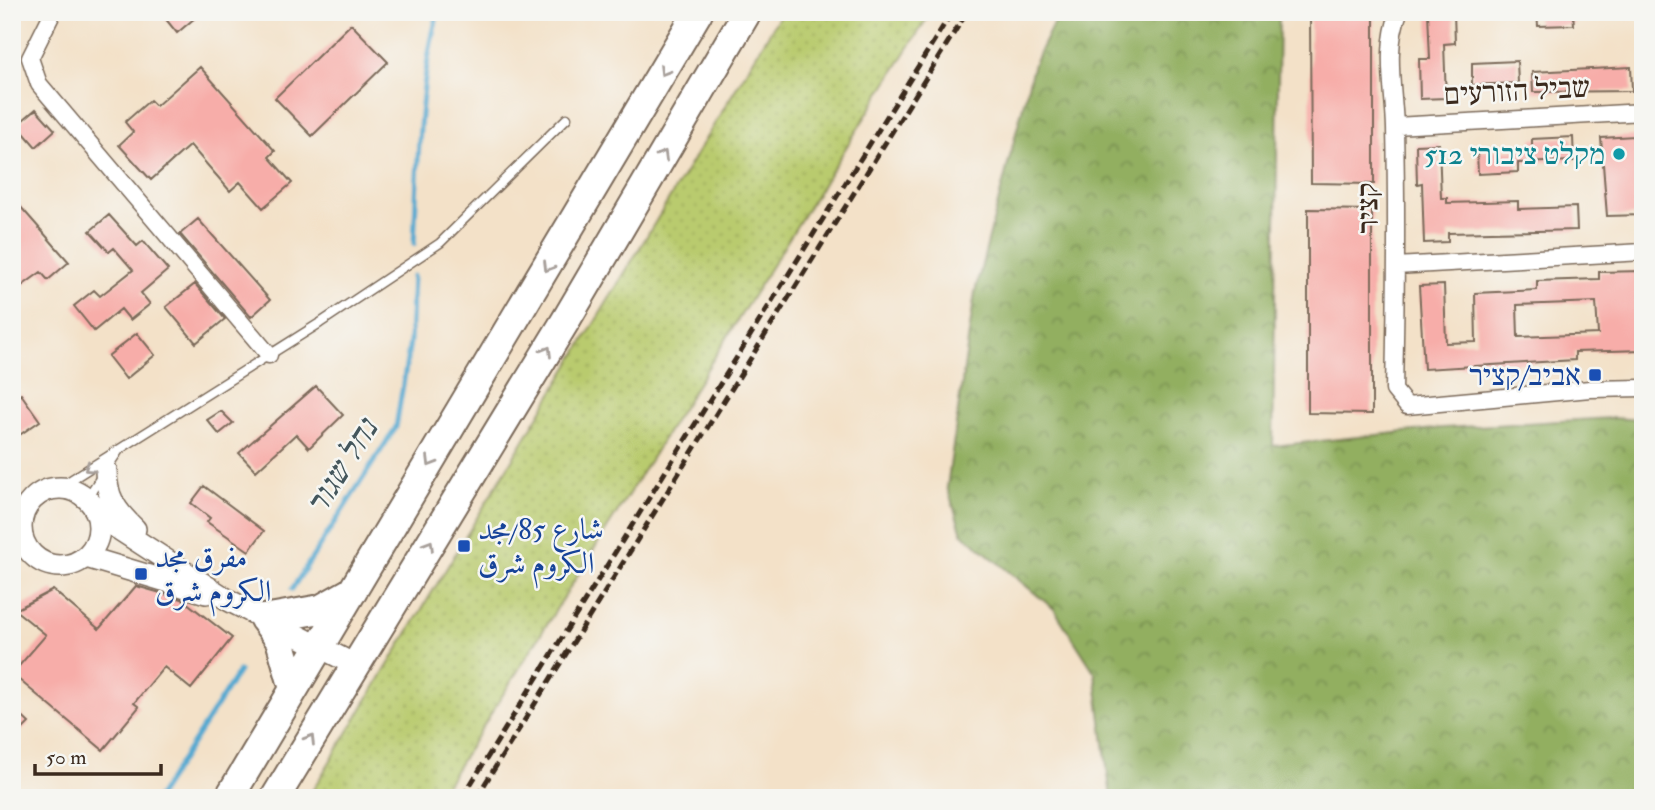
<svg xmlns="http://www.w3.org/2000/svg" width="1655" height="810" viewBox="0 0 1655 810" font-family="'IM FELL Double Pica',Amiri,'Frank Ruhl Libre',serif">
  <defs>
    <pattern id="grass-dots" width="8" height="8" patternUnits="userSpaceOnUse" patternTransform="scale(1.75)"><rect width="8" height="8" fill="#b9cb6e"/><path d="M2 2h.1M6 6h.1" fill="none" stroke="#a0ae5f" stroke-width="1.8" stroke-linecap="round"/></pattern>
    <pattern id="forest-crowns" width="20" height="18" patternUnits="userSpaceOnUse" patternTransform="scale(1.75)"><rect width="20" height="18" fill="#92af61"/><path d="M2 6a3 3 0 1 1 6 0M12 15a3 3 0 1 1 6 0" fill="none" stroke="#788f4f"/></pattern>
  </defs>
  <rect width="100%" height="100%" fill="#f6f6f2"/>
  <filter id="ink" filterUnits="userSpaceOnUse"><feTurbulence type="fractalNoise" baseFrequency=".0143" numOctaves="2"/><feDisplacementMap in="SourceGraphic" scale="14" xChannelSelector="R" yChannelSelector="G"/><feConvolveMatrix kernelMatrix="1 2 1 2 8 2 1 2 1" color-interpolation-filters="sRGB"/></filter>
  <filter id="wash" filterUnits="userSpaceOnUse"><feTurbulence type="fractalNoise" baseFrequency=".00686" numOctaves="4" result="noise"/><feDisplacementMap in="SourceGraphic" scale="28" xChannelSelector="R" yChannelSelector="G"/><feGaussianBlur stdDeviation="1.57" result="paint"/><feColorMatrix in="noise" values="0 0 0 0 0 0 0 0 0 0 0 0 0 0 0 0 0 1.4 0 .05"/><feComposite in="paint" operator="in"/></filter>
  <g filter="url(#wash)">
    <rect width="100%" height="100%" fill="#f3e1c8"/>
    <path fill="url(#grass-dots)" stroke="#7a7a46" stroke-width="2" d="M 782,12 L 931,12 L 438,798 L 308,798 Z"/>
    <path fill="url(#forest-crowns)" stroke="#666c40" stroke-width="2" d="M 1059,12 L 1279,12 L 1273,446 L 1443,428 L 1612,418 L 1643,420 L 1643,798 L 1111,798 L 1095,673 L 1054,609 L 962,533 L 947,487 L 975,292 L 1034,63 Z"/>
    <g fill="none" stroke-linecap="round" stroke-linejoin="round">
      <path stroke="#55a9d0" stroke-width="5" d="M 414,244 C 418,167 418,87 438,12
        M 292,589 L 396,427 L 410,342 L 413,276
        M 157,798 L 239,671"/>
    </g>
    <g id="blocks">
      <path fill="#f7ada9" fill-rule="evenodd" d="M 160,12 L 202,12 L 177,33 Z
        M 1310,12 L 1374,12 L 1374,184 L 1311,183 Z
        M 1428,12 L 1454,12 L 1455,43 L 1444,44 L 1446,98 L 1420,99 L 1419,59 L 1430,59 Z
        M 1537,12 L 1573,12 L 1574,25 L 1538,26 Z
        M 351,24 L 388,62 L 312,136 L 275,98 Z
        M 1517,61 L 1518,83 L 1472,85 L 1472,63 Z
        M 200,67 L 275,151 L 269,157 L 292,183 L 263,208 L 240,182 L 230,191 L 190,145 L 151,180 L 119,145 L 133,132 L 125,122 L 150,100 L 156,106 Z
        M 1631,67 L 1632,91 L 1533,92 L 1532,72 Z
        M 36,109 L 55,130 L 36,147 L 17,125 Z
        M 1635,136 L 1637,194 L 1643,194 L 1643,215 L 1607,216 L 1601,138 Z
        M 1573,137 L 1574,161 L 1518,163 L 1518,172 L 1478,174 L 1477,151 L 1532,149 L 1532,139 Z
        M 1439,144 L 1441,198 L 1447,198 L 1447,203 L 1518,201 L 1518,209 L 1576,207 L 1577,230 L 1448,233 L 1448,242 L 1424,243 L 1422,183 L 1417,184 L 1416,145 Z
        M 12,197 L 69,262 L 48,280 L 41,272 L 12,293 Z
        M 1308,209 L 1372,210 L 1372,414 L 1308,413 Z
        M 109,215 L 137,246 L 143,241 L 168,270 L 141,293 L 150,304 L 130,320 L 121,309 L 94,331 L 74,306 L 94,290 L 100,296 L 133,270 L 114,248 L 109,252 L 90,231 Z
        M 198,219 L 270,300 L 251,317 L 180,234 Z
        M 1643,271 L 1643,350 L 1575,352 L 1575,360 L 1424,369 L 1419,286 L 1444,285 L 1446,343 L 1476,342 L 1475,293 L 1537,290 L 1537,281 L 1599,279 L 1599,272 ZM 1596,302 L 1598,334 L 1518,337 L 1517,305 Z
        M 195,284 L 225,319 L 196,343 L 166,307 Z
        M 137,333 L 155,355 L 126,379 L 108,356 Z
        M 316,386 L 343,415 L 309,448 L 296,434 L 256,471 L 239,453 Z
        M 21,394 L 40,421 L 12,440 L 12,401 Z
        M 221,411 L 233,423 L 219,434 L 207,420 Z
        M 204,486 L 264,531 L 249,551 L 207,522 L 210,518 L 191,503 Z
        M 136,586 L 182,599 L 232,638 L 191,689 L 164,667 L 134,703 L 139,707 L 103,750 L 12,674 L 46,635 L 15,610 L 53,590 L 99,629 Z
        M 12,707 L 29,723 L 12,740 Z"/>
    </g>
  </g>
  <g filter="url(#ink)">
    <use href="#blocks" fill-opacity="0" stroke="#7b6a5a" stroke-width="2"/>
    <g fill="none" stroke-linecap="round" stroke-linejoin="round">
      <g stroke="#7b6a5a" stroke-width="11">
        <path id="lane" d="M 58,488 L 320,323 L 440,243 L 567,118
          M 87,498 L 119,450"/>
      </g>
      <g stroke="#7b6a5a" stroke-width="19">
        <path id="street" d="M 53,12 L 30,58 L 39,84 L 269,355
          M 1399,12 C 1384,50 1394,89 1395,128 C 1397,216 1396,303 1394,390 L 1407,406 L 1590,389 L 1643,388
          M 1395,126 L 1643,112
          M 1396,266 L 1643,252"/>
      </g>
      <g stroke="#7b6a5a" stroke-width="24">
        <path id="secondary" d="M 106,470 C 106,497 116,511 135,529
          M21 527a39 39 0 1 1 78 0a39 39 0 1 1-78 0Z
          M 97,515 L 228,600 L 355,665
          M 86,557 L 206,593"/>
      </g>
      <g stroke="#7b6a5a" stroke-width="32">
        <path id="highway" d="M 264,619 L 321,609 L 353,591
          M 264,619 L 280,640 L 294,689
          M 229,798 L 698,12
          M 275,798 L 566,320 L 747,12"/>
      </g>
      <use href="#lane" stroke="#fff" stroke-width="8"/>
      <use href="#street" stroke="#fff" stroke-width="16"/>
      <use href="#secondary" stroke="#fff" stroke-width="21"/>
      <use href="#highway" stroke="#fff" stroke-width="28"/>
      <path stroke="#3b2a1e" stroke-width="5" stroke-dasharray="10 5" stroke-linecap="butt" d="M 462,798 L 952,12
        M 476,798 L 967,12"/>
    </g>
    <defs><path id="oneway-chevron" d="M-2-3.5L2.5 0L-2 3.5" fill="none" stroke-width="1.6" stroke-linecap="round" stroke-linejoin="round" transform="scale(1.75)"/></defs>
    <g stroke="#a79f9a">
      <use href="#oneway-chevron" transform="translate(664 71) rotate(121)"/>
      <use href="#oneway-chevron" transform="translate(663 155) rotate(-60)"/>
      <use href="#oneway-chevron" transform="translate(548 267) rotate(121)"/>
      <use href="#oneway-chevron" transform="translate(547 351) rotate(-59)"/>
      <use href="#oneway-chevron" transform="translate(431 462) rotate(121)"/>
      <use href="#oneway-chevron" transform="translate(89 468) rotate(147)"/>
      <use href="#oneway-chevron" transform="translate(429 545) rotate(-59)"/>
      <use href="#oneway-chevron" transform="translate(310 739) rotate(-59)"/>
    </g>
  </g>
  <circle fill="#0f9aa8" stroke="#f6f6f2" stroke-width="2.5" cx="1619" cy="154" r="7"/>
  <g fill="#1a4fb4" stroke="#f6f6f2" stroke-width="2.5">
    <rect x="1588" y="368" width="14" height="14" rx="3.5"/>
    <rect x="457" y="539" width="14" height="14" rx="3.5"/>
    <rect x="134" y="567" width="14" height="14" rx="3.5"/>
  </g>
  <g text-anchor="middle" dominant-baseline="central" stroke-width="5" stroke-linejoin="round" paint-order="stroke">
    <g font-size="30" fill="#3b2a1e" stroke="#f6f6f2">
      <text transform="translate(1517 91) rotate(-3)">שביל הזורעים</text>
      <text transform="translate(1368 208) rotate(-91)">קציר</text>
    </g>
    <g font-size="30" fill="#0d838f" stroke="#f6f6f2" text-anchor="end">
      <text x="1605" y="154">מקלט ציבורי 512</text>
    </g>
    <g font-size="30" fill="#164399" stroke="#f6f6f2" text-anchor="start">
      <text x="1581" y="375" text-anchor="end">אביב/קציר</text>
      <text x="478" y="529">شارع 85/مجد<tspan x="478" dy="34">الكروم شرق</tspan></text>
      <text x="155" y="557">مفرق مجد<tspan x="155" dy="34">الكروم شرق</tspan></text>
    </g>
    <g font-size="32" font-style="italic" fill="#44565c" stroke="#f6f6f2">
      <text transform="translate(342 467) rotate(-58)">נחל שגור</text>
    </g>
  </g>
  <rect width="1655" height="810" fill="none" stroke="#f6f6f2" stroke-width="42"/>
  <path d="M35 764v10h126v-10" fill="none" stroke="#3b2a1e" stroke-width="3.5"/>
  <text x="46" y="764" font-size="21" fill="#3b2a1e" stroke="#f6f6f2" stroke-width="5" paint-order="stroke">50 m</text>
</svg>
